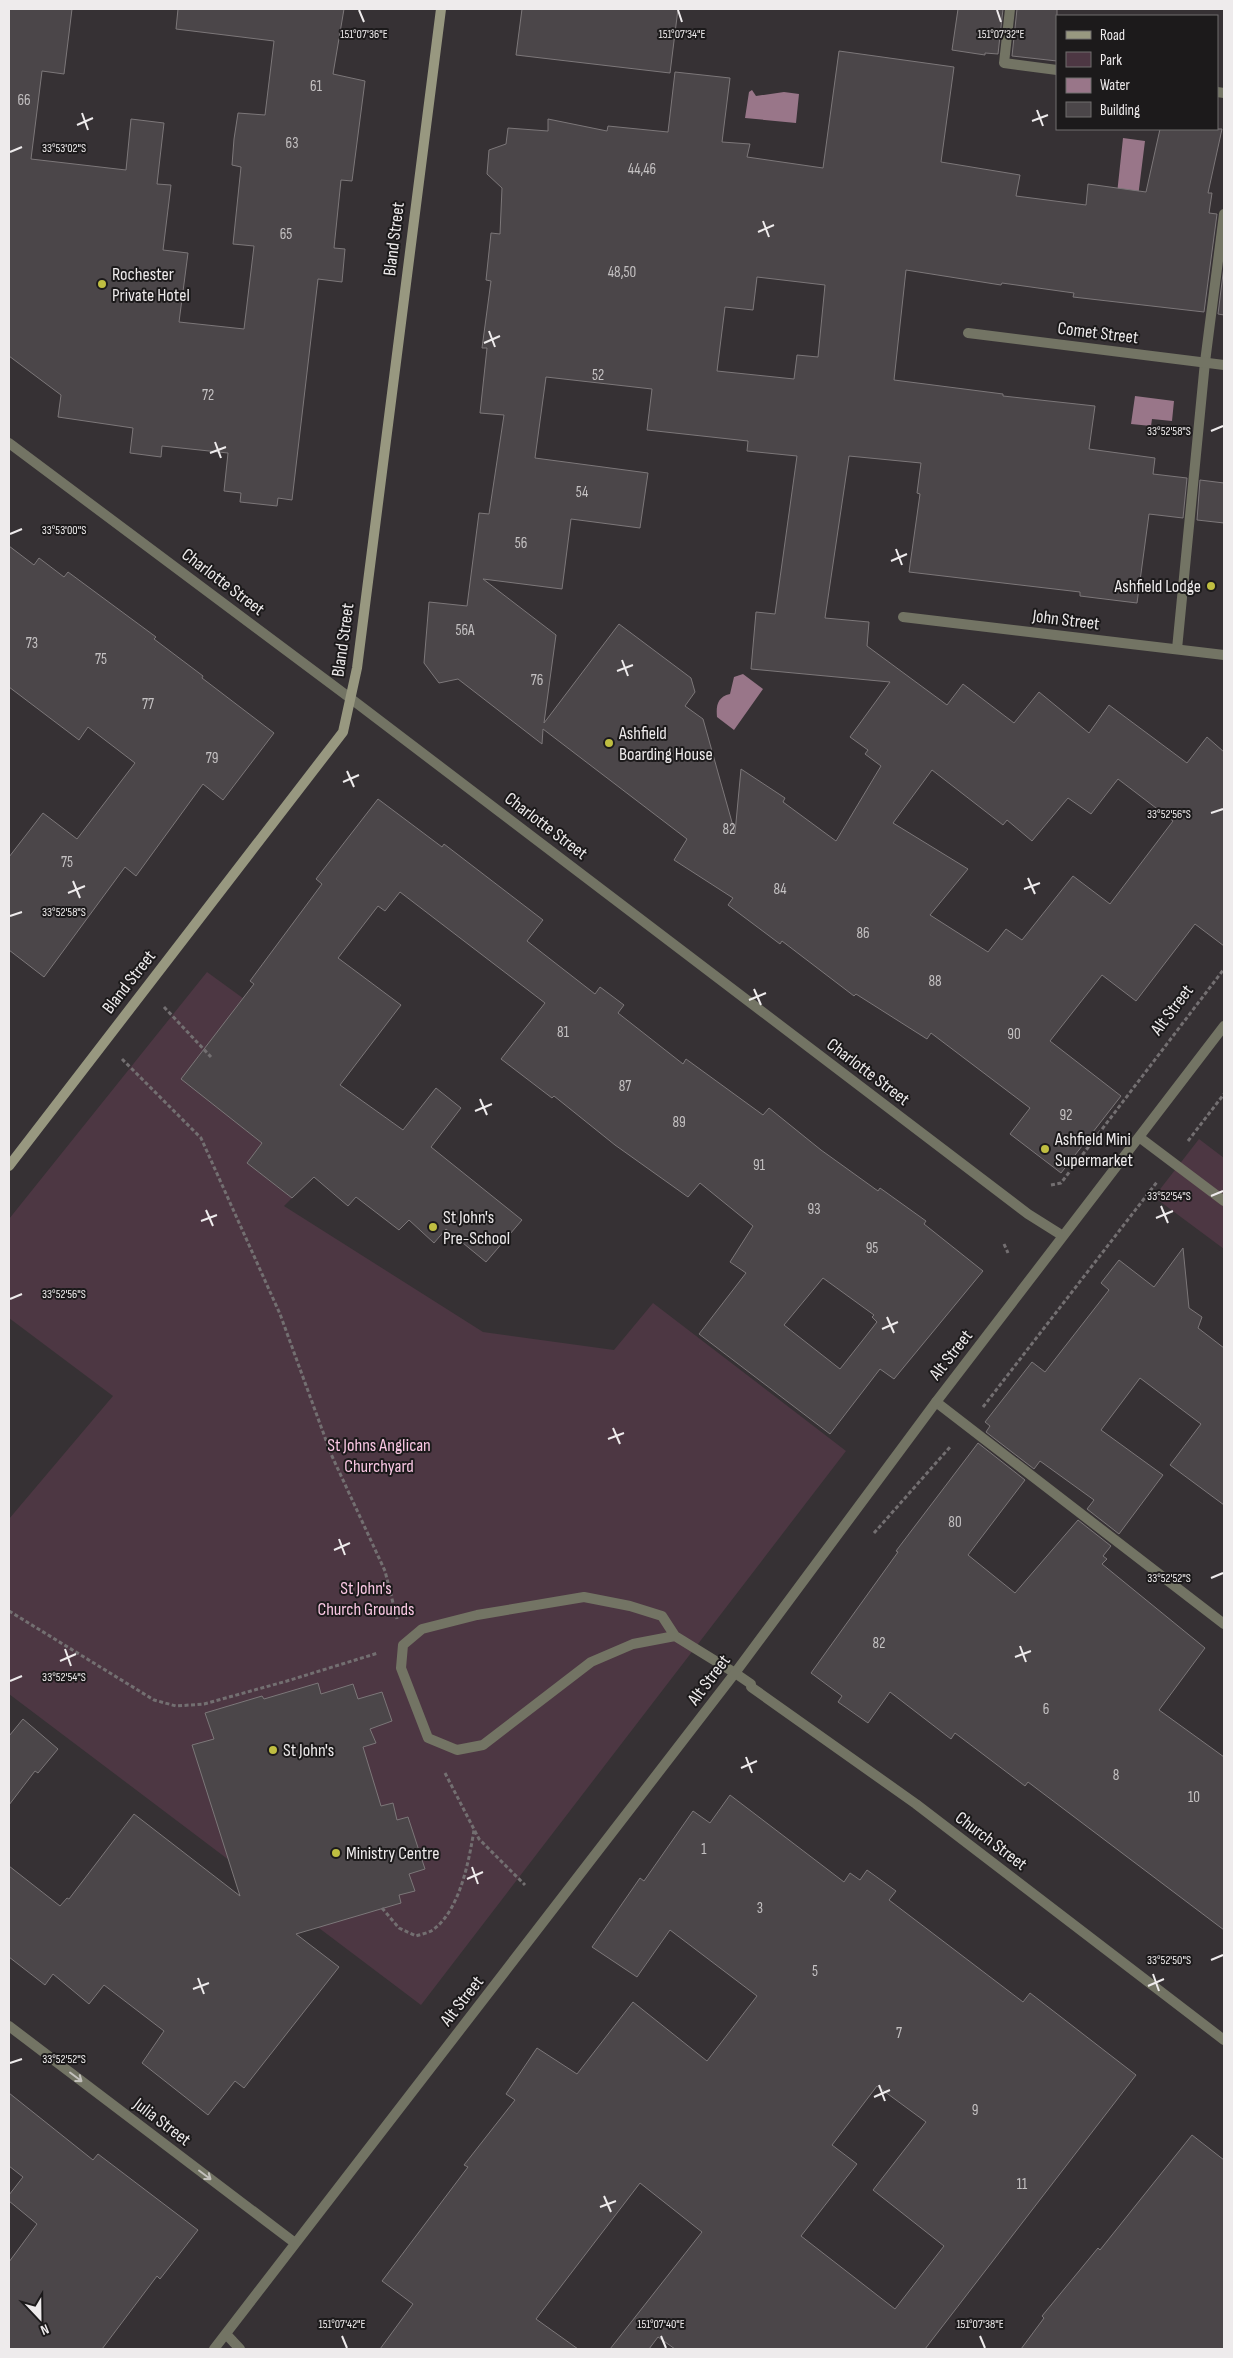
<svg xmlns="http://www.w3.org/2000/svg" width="1233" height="2358" viewBox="0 0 1233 2358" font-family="'Sofia Sans Condensed',sans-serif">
  <rect width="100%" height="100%" fill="#363134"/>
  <path fill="#4d3743" d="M 207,972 L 251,1004 L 209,1043 L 182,1079 L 262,1143 L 247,1163 L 292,1198 L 284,1206 L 483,1332 L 614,1350 L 653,1303 L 846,1451 L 421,2005 L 9,1694 L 9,1519 L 113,1396 L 9,1318 L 9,1219 Z
    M 1199,1139 L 1224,1158 L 1224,1249 L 1154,1197 Z"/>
  <path fill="#997689" d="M 752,90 L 756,96 L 784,92 L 799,94 L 796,123 L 745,118 L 749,92 Z
    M 1123,138 L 1145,141 L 1137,205 L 1116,203 Z
    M 1135,396 L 1174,401 L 1172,421 L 1152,419 L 1151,426 L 1131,424 Z
    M 743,674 L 763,689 L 734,730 L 717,717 C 716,706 717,697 730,694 L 734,677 Z"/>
  <path fill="#4b4649" stroke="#7c7779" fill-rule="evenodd" d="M 9,9 L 72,9 L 64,74 L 42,71 L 31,159 L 126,170 L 131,119 L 164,123 L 157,184 L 171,185 L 163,250 L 188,253 L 179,322 L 244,329 L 254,246 L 233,244 L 241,167 L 232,165 L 234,139 L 238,113 L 265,115 L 274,41 L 176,29 L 178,9 L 344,9 L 333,74 L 365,81 L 352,181 L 341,180 L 334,248 L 345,249 L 342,282 L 318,279 L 292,500 L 278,498 L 277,506 L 240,502 L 241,493 L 224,491 L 228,453 L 162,446 L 161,457 L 130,453 L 133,428 L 58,417 L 61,395 L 9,356 Z
    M 522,9 L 678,9 L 670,73 L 516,55 Z
    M 958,9 L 1003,9 L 998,54 L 985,53 L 985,55 L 952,50 Z
    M 1017,9 L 1057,9 L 1057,61 L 1012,56 Z
    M 839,51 L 954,67 L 941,162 L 1020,175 L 1016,196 L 1086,205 L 1088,184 L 1146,192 L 1160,129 L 1222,129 L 1208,193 L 1212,193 L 1209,213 L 1217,214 L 1204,312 L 1073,297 L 1074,293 L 1002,283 L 1001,285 L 906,270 L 894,380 L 1003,394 L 1003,396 L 1095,406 L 1089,449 L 1155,458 L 1153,474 L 1187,478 L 1183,518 L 1149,514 L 1137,603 L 1080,596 L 1080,592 L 909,572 L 920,494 L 917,493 L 921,463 L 849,456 L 825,618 L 869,622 L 867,646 L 947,705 L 963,684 L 1014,723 L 1039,692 L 1089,733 L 1109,705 L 1187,763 L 1207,737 L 1224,752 L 1224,946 L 1195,924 L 1136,1001 L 1102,975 L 1050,1041 L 1121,1096 L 1061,1173 L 1010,1134 L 1030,1108 L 931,1033 L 927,1039 L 856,994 L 854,996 L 782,941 L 780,944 L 728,905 L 733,898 L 674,860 L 687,839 L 543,729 L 542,744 L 458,679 L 439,683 L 424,663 L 429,602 L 467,606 L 479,513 L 489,514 L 504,415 L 480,413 L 487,348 L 482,348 L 491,281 L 486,280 L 491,233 L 500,234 L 502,188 L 487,174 L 489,150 L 506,144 L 508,128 L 548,131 L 548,119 L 607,131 L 608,126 L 668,132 L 675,72 L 730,78 L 722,142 L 750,144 L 747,157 L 823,168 ZM 757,277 L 825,285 L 818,357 L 797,355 L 794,379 L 717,371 L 725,307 L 753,310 ZM 546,377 L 652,389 L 647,430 L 748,441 L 747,451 L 797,456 L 775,614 L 756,612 L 751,669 L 890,682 L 850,737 L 868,750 L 865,754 L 881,766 L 836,841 L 783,802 L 785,798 L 741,769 L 735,833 L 703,719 L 685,706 L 695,692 L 691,678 L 619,624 L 544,723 L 556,635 L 483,579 L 562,589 L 571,519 L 640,528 L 648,473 L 535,458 ZM 932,770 L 1003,825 L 1007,820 L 1032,841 L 1068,798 L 1091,814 L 1118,779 L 1173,821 L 1110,904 L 1073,876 L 1022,940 L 1006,929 L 988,952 L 930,915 L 968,869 L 893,823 Z
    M 1224,266 L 1224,315 L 1218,314 Z
    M 1200,480 L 1224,483 L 1224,523 L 1197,520 Z
    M 9,546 L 34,565 L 39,558 L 64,577 L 68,572 L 156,637 L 154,639 L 203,676 L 202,678 L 274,733 L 223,800 L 203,784 L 136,876 L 125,867 L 44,977 L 9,950 L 9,857 L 43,813 L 77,839 L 135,763 L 88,727 L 79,740 L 9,687 Z
    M 378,799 L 442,847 L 444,844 L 543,920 L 527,941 L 595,994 L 600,987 L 624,1005 L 618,1013 L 683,1064 L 686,1059 L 763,1115 L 769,1108 L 821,1150 L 878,1191 L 880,1188 L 926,1221 L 924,1224 L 983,1271 L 894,1379 L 880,1369 L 830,1434 L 699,1334 L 746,1273 L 730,1262 L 753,1226 L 700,1183 L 688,1197 L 615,1145 L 554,1096 L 552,1098 L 501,1059 L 545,1003 L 400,892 L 385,911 L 378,906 L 338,958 L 401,1005 L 340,1085 L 403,1130 L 436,1088 L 461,1108 L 431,1147 L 522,1220 L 486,1262 L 446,1229 L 434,1243 L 409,1220 L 399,1230 L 356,1197 L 348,1206 L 314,1177 L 292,1198 L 247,1163 L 262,1143 L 181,1079 L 254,984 L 250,981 L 322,884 L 316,879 ZM 823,1278 L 874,1315 L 872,1317 L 877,1322 L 840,1369 L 784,1325 Z
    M 1183,1248 L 1189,1308 L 1202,1317 L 1198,1328 L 1224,1348 L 1224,1505 L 1170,1465 L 1201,1424 L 1140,1378 L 1101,1430 L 1163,1475 L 1119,1534 L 1087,1509 L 1094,1500 L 1040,1461 L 1034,1469 L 986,1432 L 990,1426 L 985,1422 L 1032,1362 L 1045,1372 L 1109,1290 L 1101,1283 L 1119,1260 L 1154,1287 Z
    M 978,1443 L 1025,1480 L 968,1555 L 1015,1593 L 1078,1520 L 1111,1546 L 1103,1556 L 1107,1559 L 1102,1564 L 1205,1648 L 1159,1710 L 1224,1757 L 1224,1930 L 1028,1782 L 1025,1786 L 955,1733 L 951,1739 L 890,1692 L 868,1723 L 838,1702 L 842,1696 L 811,1673 L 898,1552 L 896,1551 Z
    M 318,1683 L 321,1694 L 353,1684 L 358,1699 L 382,1692 L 392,1721 L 370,1729 L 376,1743 L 363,1747 L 381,1806 L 393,1803 L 397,1820 L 408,1817 L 425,1869 L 409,1874 L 415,1891 L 399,1895 L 401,1903 L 296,1934 L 339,1967 L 244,2088 L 235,2081 L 208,2115 L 142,2063 L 164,2031 L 104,1985 L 89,2004 L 53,1974 L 45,1985 L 9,1957 L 9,1866 L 60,1906 L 67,1898 L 69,1899 L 134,1814 L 240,1896 L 192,1745 L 214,1739 L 205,1713 L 262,1696 L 264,1699 Z
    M 23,1719 L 58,1749 L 38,1773 L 35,1771 L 9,1805 L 9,1736 Z
    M 730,1795 L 844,1882 L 850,1873 L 860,1880 L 867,1870 L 896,1891 L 889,1900 L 1023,2002 L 1030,1993 L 1136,2075 L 925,2349 L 675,2349 L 658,2337 L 649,2349 L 610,2349 L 702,2232 L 640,2183 L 536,2319 L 578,2349 L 380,2349 L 413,2304 L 382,2281 L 468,2167 L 464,2165 L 515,2100 L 506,2094 L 537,2048 L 577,2074 L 633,2002 L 707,2061 L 757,1996 L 670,1930 L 637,1977 L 592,1947 L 640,1878 L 644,1881 L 693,1811 L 710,1823 ZM 877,2086 L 926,2122 L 873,2190 L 944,2246 L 895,2309 L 801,2236 L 857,2164 L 832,2145 Z
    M 9,2093 L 93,2160 L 98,2154 L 198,2230 L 160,2279 L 157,2276 L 102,2349 L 9,2349 L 9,2262 L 37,2224 L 9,2201 L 9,2195 L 23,2177 L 9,2166 Z
    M 1192,2135 L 1224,2160 L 1224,2349 L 1021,2349 L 1044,2318 L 1042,2316 L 1098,2248 L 1100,2250 Z"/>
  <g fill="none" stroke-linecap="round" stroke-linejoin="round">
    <path stroke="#736f71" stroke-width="3" stroke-dasharray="4 2.5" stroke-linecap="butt" d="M 164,1007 L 211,1057
      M 122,1059 L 201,1138 L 280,1314 L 331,1454 L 385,1571 L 397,1619
      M 1188,1141 L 1224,1094
      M 1051,1185 L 1061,1183 L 1224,969
      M 1004,1244 L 1008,1253
      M 983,1407 L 1157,1182
      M 874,1533 L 951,1446
      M 9,1611 L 154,1700 L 176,1706 L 204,1704 L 287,1681 L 378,1653
      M 445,1773 L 479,1839 L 525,1885
      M 382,1908 L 399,1928 L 416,1936 C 422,1934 429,1933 434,1929 C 460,1909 469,1861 474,1830"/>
    <path stroke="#737464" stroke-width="10" d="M 1010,9 L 1004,63 L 1057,70
      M 1217,92 L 1224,93
      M 1177,649 L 1205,362 L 1224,214
      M 936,1402 L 1224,1624
      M 675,1636 L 662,1616 L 630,1606 L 584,1597 L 477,1615 L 422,1629 L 403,1645 L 401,1668 L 428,1738 L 457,1750 L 483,1745 L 591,1662 L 633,1644 L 675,1636 L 735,1673"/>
    <path stroke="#737464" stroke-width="10" d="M 968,333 L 1224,365
      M 9,443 L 350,698 L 1028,1214 L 1063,1236
      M 903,617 L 1224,655
      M 1139,1137 L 1224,1201
      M 735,1673 L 751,1684 L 751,1687 L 916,1804 L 1224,2040
      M 9,2026 L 295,2243
      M 226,2334 L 240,2349
      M 214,2349 L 735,1673 L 936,1402 L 1224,1026"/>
    <path stroke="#989880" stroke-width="10" d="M 9,1166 L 343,732 L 357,668 L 441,9"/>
  </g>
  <defs><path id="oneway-shaft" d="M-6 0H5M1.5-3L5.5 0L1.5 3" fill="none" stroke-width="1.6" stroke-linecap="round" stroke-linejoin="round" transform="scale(1.25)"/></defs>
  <g stroke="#c3c1bc">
    <use href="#oneway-shaft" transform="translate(76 2077) rotate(37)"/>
    <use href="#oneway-shaft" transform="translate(205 2175) rotate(37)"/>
  </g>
  <path fill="none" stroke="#eeebec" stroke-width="2" d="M 359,10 L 364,22M 678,10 L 682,22M 997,10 L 1001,22M 1037,110 L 1043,126M 82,113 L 88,130M 1032,121 L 1048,115M 77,125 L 93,118M 10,152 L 22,147M 763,221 L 769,237M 758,232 L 774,225M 489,331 L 495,347M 484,343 L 500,336M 1211,431 L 1223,426M 215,442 L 221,458M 210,453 L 226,447M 10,534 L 22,529M 896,549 L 902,565M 891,561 L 907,554M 622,660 L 628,676M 617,671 L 633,665M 347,771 L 354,787M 343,782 L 359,775M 1211,813 L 1223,809M 1028,878 L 1035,894M 73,881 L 80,898M 1024,889 L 1040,883M 68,893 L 85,886M 10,916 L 22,912M 754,989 L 761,1005M 749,1000 L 766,993M 480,1099 L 487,1115M 475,1111 L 492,1104M 1211,1196 L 1223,1191M 1161,1206 L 1168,1223M 206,1210 L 213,1226M 1156,1218 L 1173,1211M 201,1221 L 217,1215M 10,1299 L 22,1294M 887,1317 L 894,1333M 882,1329 L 898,1322M 613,1428 L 620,1444M 608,1439 L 624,1433M 339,1539 L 345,1555M 334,1550 L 350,1543M 1211,1578 L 1223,1573M 1020,1646 L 1026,1662M 65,1649 L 71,1666M 1015,1657 L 1031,1651M 60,1661 L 76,1654M 10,1681 L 22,1676M 746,1757 L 752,1773M 741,1768 L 757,1761M 472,1867 L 478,1884M 467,1879 L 483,1872M 1211,1960 L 1223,1955M 1153,1974 L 1159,1991M 198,1978 L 204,1994M 1148,1986 L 1164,1979M 193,1989 L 209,1983M 10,2063 L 22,2059M 879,2085 L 885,2101M 874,2097 L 890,2090M 604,2196 L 611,2212M 600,2207 L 616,2201M 342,2336 L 347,2348M 661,2336 L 666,2348M 980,2336 L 985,2348"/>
  <g fill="#bfbe41" stroke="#1c1a1b" stroke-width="2">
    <circle cx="102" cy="284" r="5"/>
    <circle cx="1211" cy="586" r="5"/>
    <circle cx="609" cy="743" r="5"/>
    <circle cx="1045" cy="1149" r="5"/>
    <circle cx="433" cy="1227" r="5"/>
    <circle cx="273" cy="1750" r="5"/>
    <circle cx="336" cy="1853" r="5"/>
  </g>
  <g text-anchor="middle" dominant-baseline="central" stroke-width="4" stroke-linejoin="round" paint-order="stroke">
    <g font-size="15" fill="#c5c2c3">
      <text x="316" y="86">61</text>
      <text x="24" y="100">66</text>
      <text x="292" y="143">63</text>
      <text x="642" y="169">44,46</text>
      <text x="286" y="234">65</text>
      <text x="622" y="272">48,50</text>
      <text x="598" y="375">52</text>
      <text x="208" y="395">72</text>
      <text x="582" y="492">54</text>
      <text x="521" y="543">56</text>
      <text x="465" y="630">56A</text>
      <text x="32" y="643">73</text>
      <text x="101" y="659">75</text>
      <text x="537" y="680">76</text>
      <text x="148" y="704">77</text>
      <text x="212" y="758">79</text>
      <text x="729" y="829">82</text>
      <text x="67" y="862">75</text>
      <text x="780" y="889">84</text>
      <text x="863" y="933">86</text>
      <text x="935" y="981">88</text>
      <text x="563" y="1032">81</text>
      <text x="1014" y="1034">90</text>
      <text x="625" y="1086">87</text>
      <text x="1066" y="1115">92</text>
      <text x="679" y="1122">89</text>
      <text x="759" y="1165">91</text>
      <text x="814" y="1209">93</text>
      <text x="872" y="1248">95</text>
      <text x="955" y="1522">80</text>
      <text x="879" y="1643">82</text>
      <text x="1046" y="1709">6</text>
      <text x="1116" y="1775">8</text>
      <text x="1194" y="1797">10</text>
      <text x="704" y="1849">1</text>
      <text x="760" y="1908">3</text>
      <text x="815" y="1971">5</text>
      <text x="899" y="2033">7</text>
      <text x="975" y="2110">9</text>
      <text x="1022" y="2184">11</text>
    </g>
    <g font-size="18" fill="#eeebec" stroke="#1c1a1b">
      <text transform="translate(394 239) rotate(-83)">Bland Street</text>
      <text transform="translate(1098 333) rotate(7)">Comet Street</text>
      <text transform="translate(223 582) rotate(37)">Charlotte Street</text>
      <text transform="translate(1066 620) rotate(7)">John Street</text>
      <text transform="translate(343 640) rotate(-82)">Bland Street</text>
      <text transform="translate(546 826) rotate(37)">Charlotte Street</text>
      <text transform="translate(129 982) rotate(-52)">Bland Street</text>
      <text transform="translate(1172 1010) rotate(-53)">Alt Street</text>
      <text transform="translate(868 1072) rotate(37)">Charlotte Street</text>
      <text transform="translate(951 1355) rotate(-52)">Alt Street</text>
      <text transform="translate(709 1680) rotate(-53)">Alt Street</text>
      <text transform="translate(991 1841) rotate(37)">Church Street</text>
      <text transform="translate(462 2001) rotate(-52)">Alt Street</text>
      <text transform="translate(162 2122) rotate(37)">Julia Street</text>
    </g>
    <g font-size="18" fill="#eeebec" stroke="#1c1a1b" text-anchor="start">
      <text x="112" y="274">Rochester<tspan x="112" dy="21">Private Hotel</tspan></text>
      <text x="1201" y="586" text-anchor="end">Ashfield Lodge</text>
      <text x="619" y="733">Ashfield<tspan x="619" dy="21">Boarding House</tspan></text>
      <text x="1055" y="1139">Ashfield Mini<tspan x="1055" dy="21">Supermarket</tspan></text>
      <text x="443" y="1217">St John's<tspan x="443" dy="21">Pre-School</tspan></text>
      <text x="283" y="1750">St John's</text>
      <text x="346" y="1853">Ministry Centre</text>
    </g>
    <g font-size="18" fill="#f9c7e3" stroke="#1c1a1b">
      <text x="379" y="1445">St Johns Anglican<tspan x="379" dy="21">Churchyard</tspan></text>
      <text x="366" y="1588">St John's<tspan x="366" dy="21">Church Grounds</tspan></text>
    </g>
  </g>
  <g font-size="12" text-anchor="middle" fill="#eeebec" stroke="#1c1a1b" stroke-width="4" stroke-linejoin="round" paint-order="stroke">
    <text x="364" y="38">151°07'36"E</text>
    <text x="1001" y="38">151°07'32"E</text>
    <text x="682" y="38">151°07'34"E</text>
    <text x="64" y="152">33°53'02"S</text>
    <text x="1169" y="435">33°52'58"S</text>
    <text x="64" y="534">33°53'00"S</text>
    <text x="1169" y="818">33°52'56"S</text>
    <text x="64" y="916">33°52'58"S</text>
    <text x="1169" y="1200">33°52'54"S</text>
    <text x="64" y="1298">33°52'56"S</text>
    <text x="1169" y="1582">33°52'52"S</text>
    <text x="64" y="1681">33°52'54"S</text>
    <text x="1169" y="1964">33°52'50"S</text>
    <text x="64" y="2063">33°52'52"S</text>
    <text x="342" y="2328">151°07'42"E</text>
    <text x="661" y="2328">151°07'40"E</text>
    <text x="980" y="2328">151°07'38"E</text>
  </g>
  <rect width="1233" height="2358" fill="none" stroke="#eeebec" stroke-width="20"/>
  <rect x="1056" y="15" width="162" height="115" fill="#1c1a1b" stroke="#706e6f"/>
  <rect x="1066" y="31" width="25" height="8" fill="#989880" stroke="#706e6f"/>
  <text x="1100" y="40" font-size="15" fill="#eeebec">Road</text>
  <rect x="1066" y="52" width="25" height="15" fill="#4d3743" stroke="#706e6f"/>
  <text x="1100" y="65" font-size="15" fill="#eeebec">Park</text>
  <rect x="1066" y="78" width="25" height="15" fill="#997689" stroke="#706e6f"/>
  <text x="1100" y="90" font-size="15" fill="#eeebec">Water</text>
  <rect x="1066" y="102" width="25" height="15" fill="#4b4649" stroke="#706e6f"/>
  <text x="1100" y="115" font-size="15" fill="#eeebec">Building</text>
  <g transform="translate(40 2318) rotate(158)" stroke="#1c1a1b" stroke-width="4" paint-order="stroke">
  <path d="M0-4L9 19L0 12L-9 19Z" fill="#eeebec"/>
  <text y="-8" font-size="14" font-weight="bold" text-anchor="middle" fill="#eeebec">N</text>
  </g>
</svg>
